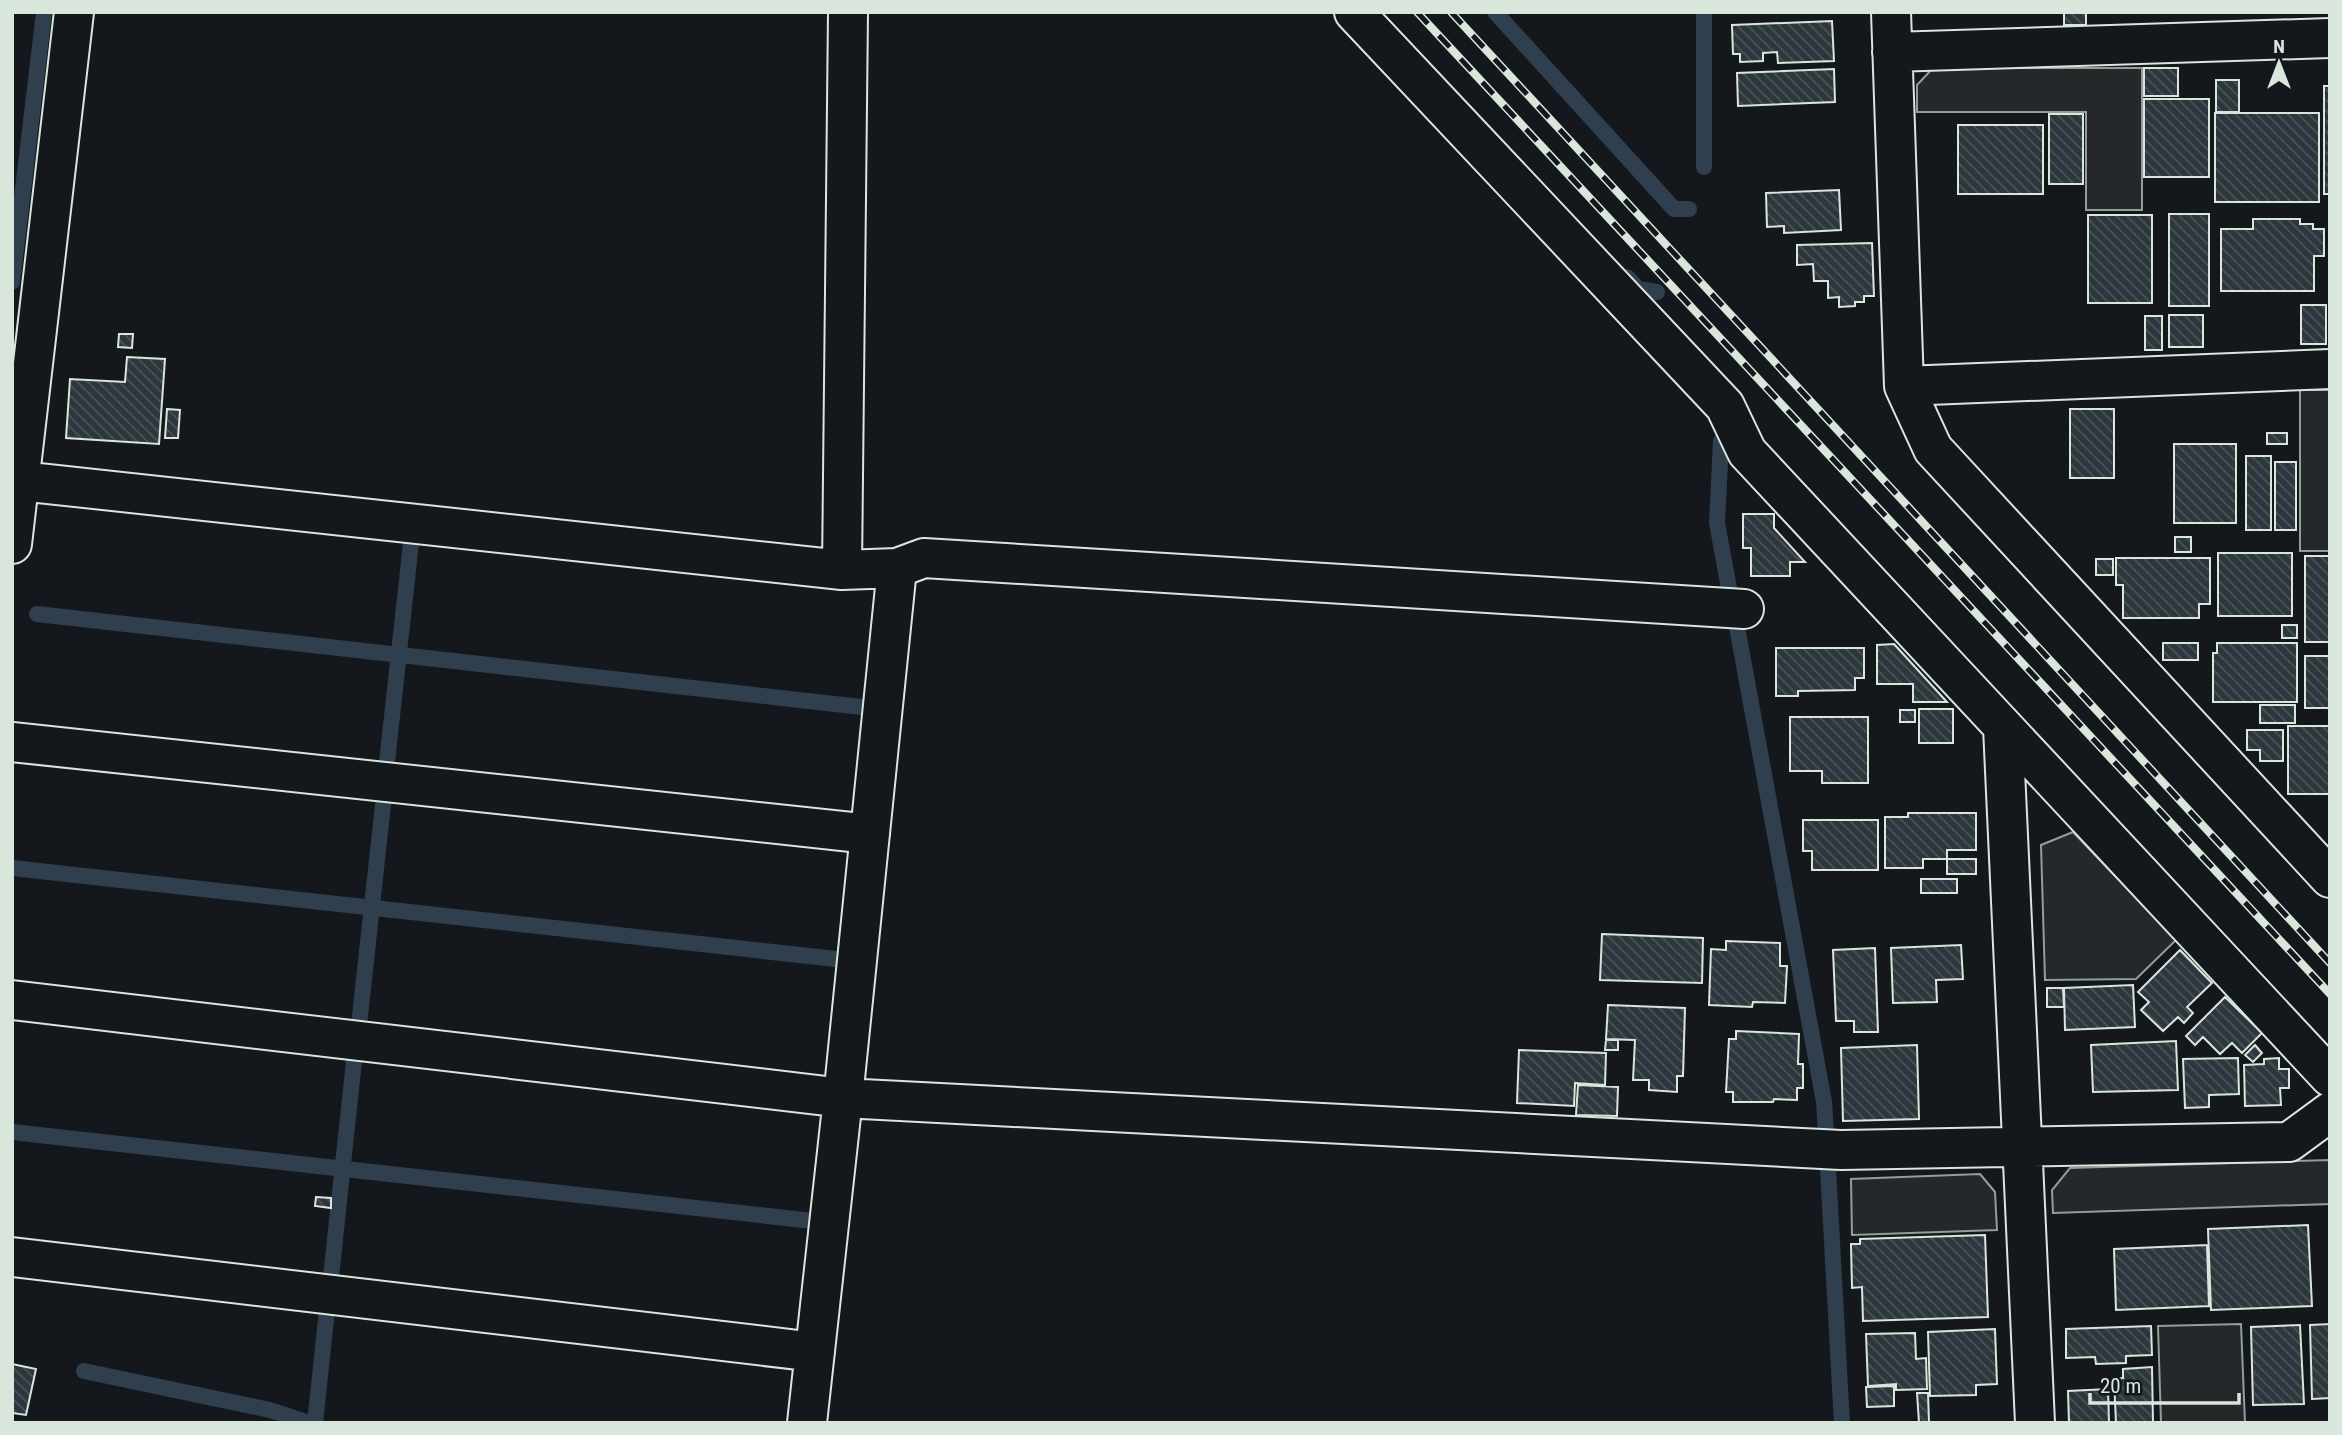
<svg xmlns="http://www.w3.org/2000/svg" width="2342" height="1435" viewBox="0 0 2342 1435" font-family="'Roboto Condensed',sans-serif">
  <defs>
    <pattern id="building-back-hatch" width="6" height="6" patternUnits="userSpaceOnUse" patternTransform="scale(1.75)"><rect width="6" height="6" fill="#2c363c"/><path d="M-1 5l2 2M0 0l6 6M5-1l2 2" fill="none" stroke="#4a5358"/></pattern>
  </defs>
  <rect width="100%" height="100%" fill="#14181c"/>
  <path fill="#24282b" stroke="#939e99" stroke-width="2" d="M 1933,68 L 2142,68 L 2142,210 L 2086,210 L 2086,112 L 1917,112 L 1917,85 Z
    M 2330,390 L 2330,551 L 2300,551 L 2300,390 Z
    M 2073,832 L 2176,940 L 2136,979 L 2045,980 L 2041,845 Z
    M 2330,1160 L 2330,1204 L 2053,1213 L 2052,1190 L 2070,1168 Z
    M 1980,1174 L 1995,1192 L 1997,1230 L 1852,1235 L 1851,1179 Z
    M 2241,1324 L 2245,1423 L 2161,1423 L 2158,1326 Z"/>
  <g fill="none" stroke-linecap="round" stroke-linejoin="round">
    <path stroke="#2f3f4d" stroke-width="16" d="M 1495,12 L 1674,209 L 1689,209
      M 1704,12 L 1704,167
      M 1627,277 L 1638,289 L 1657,292
      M 12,282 L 44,12
      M 1721,441 L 1717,523 L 1730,594
      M 37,614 L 870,708
      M 1737,627 L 1824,1102 L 1826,1131
      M 387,762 L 411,543
      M 12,868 L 845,960
      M 359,1025 L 383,805
      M 12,1132 L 813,1221
      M 1828,1169 L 1842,1423
      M 331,1277 L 354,1061
      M 84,1371 L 270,1410 L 309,1423
      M 315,1423 L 327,1310"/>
  </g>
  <path fill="url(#building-back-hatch)" stroke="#d8e6dc" stroke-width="2" d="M 2064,12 L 2086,12 L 2086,25 L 2064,25 Z
    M 1832,21 L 1834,61 L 1778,63 L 1777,52 L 1763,53 L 1763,61 L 1740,62 L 1740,54 L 1733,54 L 1732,25 Z
    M 2144,68 L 2178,68 L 2178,96 L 2144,96 Z
    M 1834,69 L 1835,102 L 1738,106 L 1737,73 Z
    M 2216,80 L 2239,80 L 2239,112 L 2216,112 Z
    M 2324,86 L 2330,86 L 2330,194 L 2324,194 Z
    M 2144,99 L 2209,99 L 2209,177 L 2144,177 Z
    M 2215,113 L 2319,113 L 2319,202 L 2215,202 Z
    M 2049,114 L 2083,114 L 2083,184 L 2049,184 Z
    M 1958,125 L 2043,125 L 2043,194 L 1958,194 Z
    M 1839,190 L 1841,230 L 1784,233 L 1784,226 L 1767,227 L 1766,193 Z
    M 2169,214 L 2209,214 L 2209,306 L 2169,306 Z
    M 2088,215 L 2152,215 L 2152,303 L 2088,303 Z
    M 2253,219 L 2300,219 L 2300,224 L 2313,224 L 2313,229 L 2324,229 L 2324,256 L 2314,256 L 2314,291 L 2221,291 L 2221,229 L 2253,229 Z
    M 1872,243 L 1874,296 L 1864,296 L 1864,302 L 1855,302 L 1855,306 L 1839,307 L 1839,297 L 1828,298 L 1828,281 L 1814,281 L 1813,264 L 1797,265 L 1797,245 Z
    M 2301,305 L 2326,305 L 2326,344 L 2301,344 Z
    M 2169,315 L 2203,315 L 2203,347 L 2169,347 Z
    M 2145,316 L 2162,316 L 2162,350 L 2145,350 Z
    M 119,334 L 133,334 L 132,348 L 118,347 Z
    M 127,357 L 165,359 L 159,444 L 66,438 L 70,379 L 125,382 Z
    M 167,409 L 180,410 L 178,438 L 165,438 Z
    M 2070,409 L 2114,409 L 2114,478 L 2070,478 Z
    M 2267,433 L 2287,433 L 2287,444 L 2267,444 Z
    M 2174,444 L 2236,444 L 2236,523 L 2174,523 Z
    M 2246,456 L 2271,456 L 2271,530 L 2246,530 Z
    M 2275,462 L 2296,462 L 2296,530 L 2275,530 Z
    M 1743,514 L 1774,514 L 1774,528 L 1805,562 L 1790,562 L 1790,576 L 1751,576 L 1751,548 L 1743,548 Z
    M 2175,537 L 2191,537 L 2191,552 L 2175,552 Z
    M 2218,553 L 2292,553 L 2292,616 L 2218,616 Z
    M 2305,556 L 2330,556 L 2330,642 L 2305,642 Z
    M 2116,558 L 2210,558 L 2210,604 L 2199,604 L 2199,618 L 2123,618 L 2123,585 L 2116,585 Z
    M 2096,559 L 2113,559 L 2113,575 L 2096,575 Z
    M 2282,625 L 2297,625 L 2297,638 L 2282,638 Z
    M 2163,643 L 2198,643 L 2198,660 L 2163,660 Z
    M 2217,643 L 2297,643 L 2297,702 L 2213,702 L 2213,653 L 2217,653 Z
    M 1894,644 L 1947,702 L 1913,702 L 1913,684 L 1877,684 L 1877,645 Z
    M 1776,648 L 1864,648 L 1864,678 L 1855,678 L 1855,690 L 1798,691 L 1798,696 L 1776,696 Z
    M 2305,656 L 2330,656 L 2330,708 L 2305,708 Z
    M 2260,705 L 2295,705 L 2295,723 L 2260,723 Z
    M 1919,709 L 1953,709 L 1953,743 L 1919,743 Z
    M 1900,710 L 1915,710 L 1915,722 L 1900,722 Z
    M 1790,717 L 1868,717 L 1868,783 L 1822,783 L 1822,771 L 1790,771 Z
    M 2288,726 L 2330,726 L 2330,794 L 2288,794 Z
    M 2247,730 L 2283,730 L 2283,761 L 2260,761 L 2260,750 L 2247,750 Z
    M 1908,813 L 1976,813 L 1976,850 L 1947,850 L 1947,859 L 1923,859 L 1923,868 L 1885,868 L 1885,817 L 1908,817 Z
    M 1803,820 L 1878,820 L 1878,870 L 1812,870 L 1812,851 L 1803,851 Z
    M 1947,859 L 1976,859 L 1976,874 L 1947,874 Z
    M 1921,879 L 1957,879 L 1957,893 L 1921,893 Z
    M 1602,934 L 1703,938 L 1702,983 L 1600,980 Z
    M 1726,941 L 1780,943 L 1780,966 L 1787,966 L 1785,1003 L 1753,1002 L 1752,1007 L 1709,1005 L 1711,949 L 1726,950 Z
    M 1961,945 L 1963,979 L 1936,980 L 1937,1002 L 1893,1003 L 1891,948 Z
    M 1875,948 L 1878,1032 L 1854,1032 L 1854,1021 L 1836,1021 L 1833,950 Z
    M 2180,950 L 2212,983 L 2187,1007 L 2193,1013 L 2184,1023 L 2178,1017 L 2163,1031 L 2141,1010 L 2149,1002 L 2138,992 Z
    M 2133,985 L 2135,1027 L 2065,1030 L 2064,988 Z
    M 2047,988 L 2063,988 L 2064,1007 L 2047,1007 Z
    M 2225,997 L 2262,1033 L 2242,1053 L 2232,1043 L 2220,1054 L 2203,1037 L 2195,1045 L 2186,1036 Z
    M 1608,1005 L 1685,1008 L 1683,1076 L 1677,1076 L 1677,1092 L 1649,1090 L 1649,1080 L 1633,1080 L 1635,1040 L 1606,1039 Z
    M 1736,1031 L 1799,1034 L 1798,1064 L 1803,1064 L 1803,1088 L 1797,1088 L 1797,1100 L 1774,1099 L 1773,1102 L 1733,1102 L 1733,1092 L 1726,1092 L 1729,1039 L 1736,1039 Z
    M 1606,1040 L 1618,1040 L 1618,1050 L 1605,1050 Z
    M 2176,1041 L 2178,1090 L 2093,1092 L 2091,1045 Z
    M 1917,1045 L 1919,1119 L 1843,1121 L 1841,1048 Z
    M 2255,1045 L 2262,1053 L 2253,1062 L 2245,1055 Z
    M 1519,1050 L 1606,1053 L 1605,1085 L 1575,1083 L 1574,1106 L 1517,1103 Z
    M 2238,1058 L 2239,1094 L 2209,1095 L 2209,1107 L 2185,1108 L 2183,1059 Z
    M 2279,1058 L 2279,1069 L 2289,1069 L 2289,1088 L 2280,1088 L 2281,1105 L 2245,1106 L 2244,1065 L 2264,1064 L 2264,1059 Z
    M 1578,1085 L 1618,1087 L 1617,1116 L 1576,1115 Z
    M 316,1197 L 331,1198 L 331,1208 L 315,1206 Z
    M 2308,1225 L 2312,1306 L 2211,1310 L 2208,1229 Z
    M 1985,1235 L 1988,1317 L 1863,1321 L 1862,1287 L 1852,1288 L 1851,1244 L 1860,1244 L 1860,1239 Z
    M 2207,1245 L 2209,1306 L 2116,1310 L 2114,1249 Z
    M 2330,1324 L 2330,1398 L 2312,1399 L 2310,1325 Z
    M 2300,1325 L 2304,1404 L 2253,1405 L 2251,1327 Z
    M 2151,1326 L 2152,1355 L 2126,1356 L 2126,1363 L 2096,1364 L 2095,1357 L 2066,1358 L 2066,1329 Z
    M 1995,1329 L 1997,1384 L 1976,1385 L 1976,1395 L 1930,1396 L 1928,1332 Z
    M 1915,1333 L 1916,1359 L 1926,1358 L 1927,1389 L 1896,1390 L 1896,1384 L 1868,1386 L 1866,1334 Z
    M 12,1364 L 36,1369 L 26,1415 L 12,1413 Z
    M 2152,1367 L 2153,1423 L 2116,1423 L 2114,1379 L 2123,1378 L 2123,1369 Z
    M 1894,1386 L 1894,1406 L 1867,1407 L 1866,1387 Z
    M 2108,1389 L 2109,1423 L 2069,1423 L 2068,1391 Z
    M 1917,1393 L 1928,1393 L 1929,1422 L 1919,1423 Z"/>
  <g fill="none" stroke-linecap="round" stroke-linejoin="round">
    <g stroke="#d8e6dc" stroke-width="42">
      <path id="street" d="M 1354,12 L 1725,406 L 1747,452 L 2330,1077
        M 1891,12 L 1904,386 L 1933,449 L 2330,878
        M 1892,52 L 2330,38
        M 1904,386 L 2330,369
        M 20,481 L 842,570 L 897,568 L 924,558 L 1744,609
        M 12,544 L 74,12
        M 842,570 L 848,12
        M 2003,727 L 2035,1423
        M 12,742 L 870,834
        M 12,1000 L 843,1098 L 1841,1150 L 2289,1142 L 2330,1112
        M 12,1257 L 815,1352
        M 807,1423 L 843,1098 L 897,568"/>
    </g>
    <use href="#street" stroke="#14181c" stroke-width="38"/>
    <g stroke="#d8e6dc" stroke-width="8">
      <path id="rail" d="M 1417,12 L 2330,994
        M 1451,12 L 2330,963"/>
    </g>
    <use href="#rail" stroke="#14181c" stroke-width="5" stroke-dasharray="16" stroke-linecap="butt"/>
  </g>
  <rect width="2342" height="1435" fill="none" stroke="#d8e6dc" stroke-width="28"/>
  <g transform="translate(2279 63)" stroke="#14181c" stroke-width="5" paint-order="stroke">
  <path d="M0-5L12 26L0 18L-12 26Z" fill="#d8e6dc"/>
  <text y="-10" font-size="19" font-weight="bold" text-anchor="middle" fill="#d8e6dc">N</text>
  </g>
  <path d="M2090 1393v10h149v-10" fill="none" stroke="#d8e6dc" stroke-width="3.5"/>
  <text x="2100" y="1393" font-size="21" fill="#d8e6dc" stroke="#14181c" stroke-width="5" paint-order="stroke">20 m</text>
</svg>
